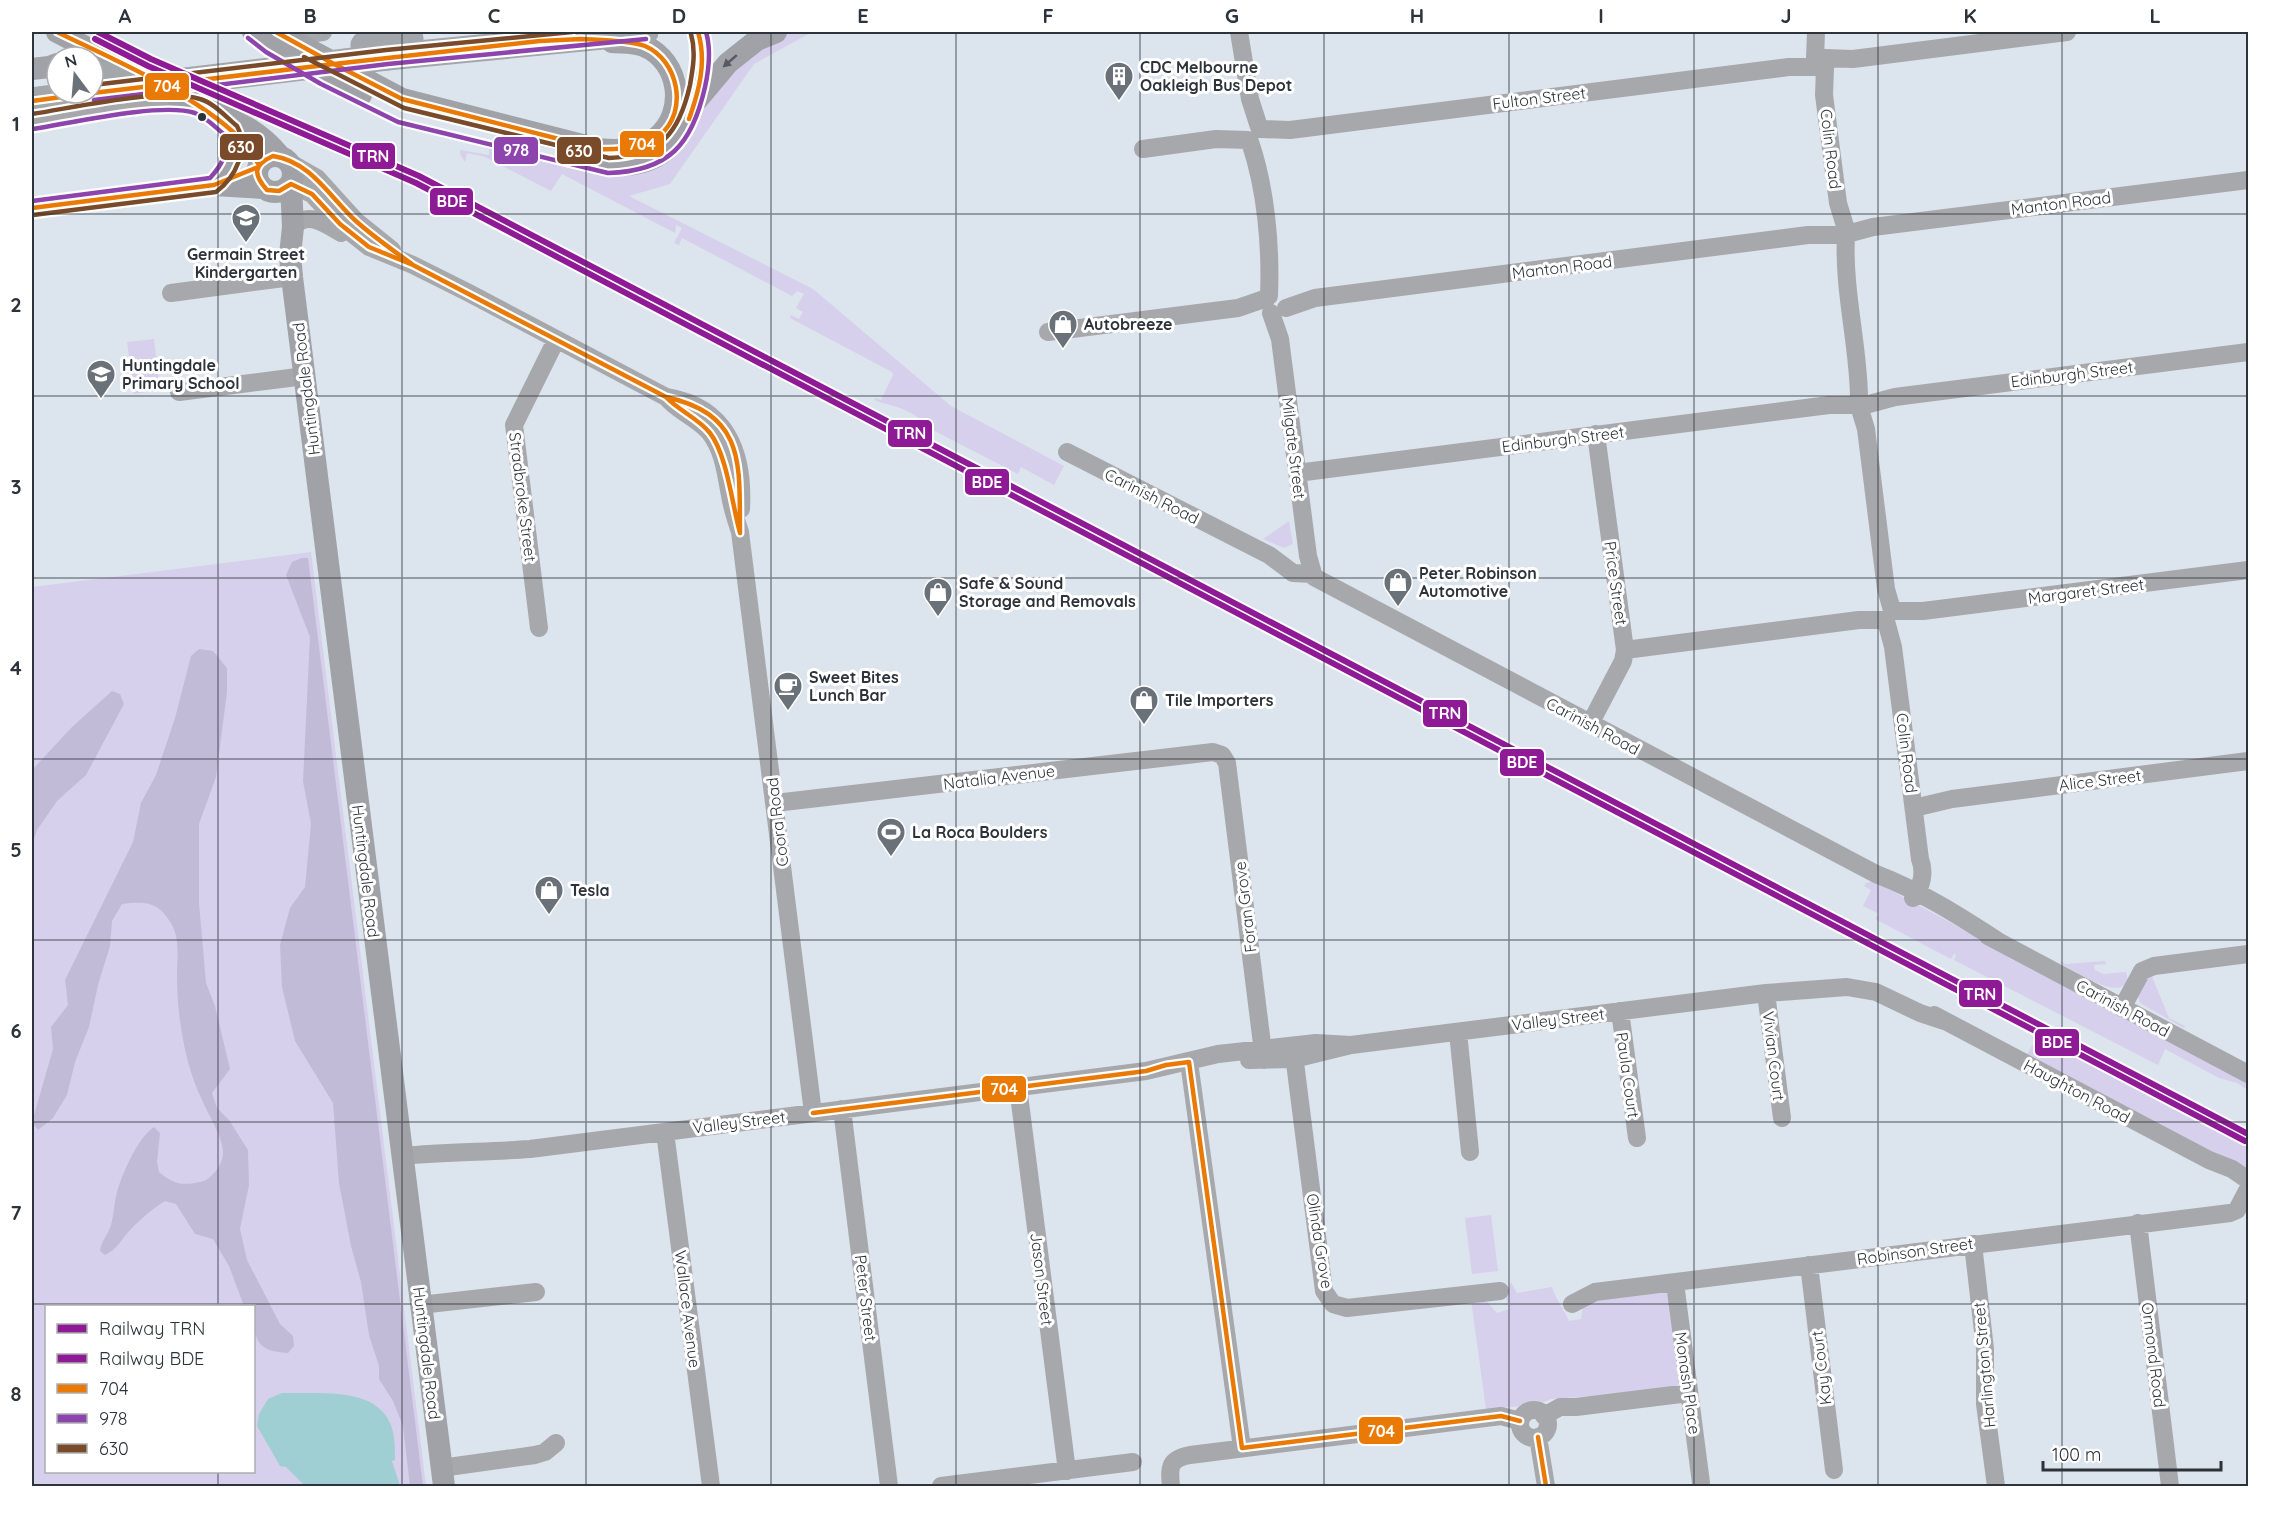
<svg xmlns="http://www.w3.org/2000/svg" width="2280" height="1518" viewBox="0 0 2280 1518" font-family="Quicksand,sans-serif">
  <rect width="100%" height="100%" fill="#dce4ed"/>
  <path fill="#d6d0ec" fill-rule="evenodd" d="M 791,32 L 819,32 L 812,32 L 754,64 L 670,184 L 629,196 L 813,289 L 951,406 L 1064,466 L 1054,485 L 1021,467 L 1018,474 L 923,425 C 916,409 890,406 874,400 L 876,398 L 881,400 L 893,375 L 892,372 L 790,318 L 791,315 L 799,319 L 803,312 L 796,308 L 804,294 L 797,291 L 792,296 L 682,238 L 679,245 L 674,243 L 682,228 L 676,225 L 675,233 L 562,174 L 551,191 L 485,157 L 467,153 L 465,162 L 460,154 L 460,150 L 489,155 L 489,149 L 481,147 L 482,144 L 602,173 L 708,95 L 759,47 Z
    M 154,339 L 160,390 L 134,394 L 127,342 Z
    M 1289,521 L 1293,544 L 1284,548 L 1263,539 Z
    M 311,552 L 426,1486 L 32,1486 L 32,587 ZM 46,1306 L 254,1306 L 254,1472 L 46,1472 Z
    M 1874,881 L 2117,1013 L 2248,1081 L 2248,1090 L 2237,1083 L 2219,1078 L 2165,1049 L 2158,1065 L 1954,960 L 1956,955 L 1954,954 L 1951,959 L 1875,919 L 1879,914 L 1863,906 L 1871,890 L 1864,886 L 1866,883 Z
    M 2060,960 L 2065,964 L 2105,961 L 2106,964 L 2094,965 L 2095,970 L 2103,974 L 2126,972 C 2128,978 2128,981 2124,985 C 2113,996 2076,972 2063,965 Z
    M 2151,974 L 2169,1018 L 2185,1026 L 2184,1028 L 2140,1003 C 2135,989 2142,984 2151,974 Z
    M 2039,1034 L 2248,1145 L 2248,1174 L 2026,1056 Z
    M 1491,1215 L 1498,1271 L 1472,1274 L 1465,1218 Z
    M 1511,1282 L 1517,1293 L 1552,1287 C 1556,1300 1564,1309 1569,1321 L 1581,1319 L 1583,1307 L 1598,1298 L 1661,1290 L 1669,1295 L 1682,1379 L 1677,1386 L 1669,1390 L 1551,1399 L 1537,1405 L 1486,1409 L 1471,1300 L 1487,1302 L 1497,1313 L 1509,1309 L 1506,1298 Z"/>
  <path fill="#c2bbd8" d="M 302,558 L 308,558 L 423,1486 L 410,1486 L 403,1426 L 393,1401 L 379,1379 L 379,1366 L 369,1335 L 361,1282 L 351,1246 L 339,1183 L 333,1103 L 295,1041 L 282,987 L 280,945 L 290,908 L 305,887 L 311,824 L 303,781 L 310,637 L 286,575 L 292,562 Z
    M 199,649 L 213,651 L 227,668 L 227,692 L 216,777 L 199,824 L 199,903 L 206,983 L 215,1006 L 230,1069 L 212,1093 L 217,1108 L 229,1120 L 248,1150 L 249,1185 L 240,1229 L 247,1260 L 280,1324 L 293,1336 L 294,1346 L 288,1353 C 253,1351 254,1337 254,1306 L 244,1306 L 229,1266 L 213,1239 L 195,1234 L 176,1204 L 165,1201 C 152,1209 142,1218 132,1228 C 122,1238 118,1249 105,1255 L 100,1251 C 101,1241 108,1235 111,1225 C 114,1214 114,1203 117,1192 C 122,1174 138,1137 154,1127 L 160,1133 L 157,1162 L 159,1172 C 174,1184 181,1186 200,1182 C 212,1180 224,1163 223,1151 C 221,1133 209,1117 202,1100 C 190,1075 184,1049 180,1021 C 178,1006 177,990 177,975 C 177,959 180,940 172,925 C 159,902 147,901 122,904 L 112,921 L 110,946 L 98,985 L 89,1027 L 75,1062 L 67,1095 L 53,1118 L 38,1130 L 32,1122 L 53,1049 L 51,1027 L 68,1005 L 65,980 L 133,842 L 141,803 L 156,775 L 175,718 L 191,656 Z
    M 112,691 L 120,694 L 124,704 L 86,775 L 57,801 L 37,830 L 32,845 L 32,770 L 72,727 Z"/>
  <path fill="#9fcfd2" d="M 282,1393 C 315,1394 375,1386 390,1423 C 395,1434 395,1447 395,1460 L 392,1461 L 400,1486 L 305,1486 L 286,1467 L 280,1466 L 257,1426 L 259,1414 L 268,1399 Z"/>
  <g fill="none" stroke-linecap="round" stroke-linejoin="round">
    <path stroke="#a7a8ac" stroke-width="18" d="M 1239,32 L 1250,99 L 1259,127
      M 286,37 L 323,32
      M 1815,58 L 1816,32
      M 1825,58 L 1853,59 L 2067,32
      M 1825,68 L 1824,95 L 1838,203 L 1845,226
      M 32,122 L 147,105 L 174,102 L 189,103
      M 1261,129 L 1290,130 L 1789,67 L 1815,67
      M 1250,142 C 1266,189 1271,246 1269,296
      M 1143,149 L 1216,139 L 1248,140
      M 289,162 L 317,178 L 356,221 L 392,250
      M 291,184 L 312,194 L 340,224 L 369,247 L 413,265 L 469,293 L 666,397 C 727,407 744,453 741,509
      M 293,227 C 308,210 325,224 341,233
      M 1847,234 L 1873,227 L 2248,180
      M 1846,236 C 1843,289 1858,343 1859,396
      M 171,293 L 292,277
      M 1286,308 L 1315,298 L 1808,235 L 1837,235
      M 1271,313 L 1280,339 L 1308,556 L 1314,577 L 1876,874 C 1920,891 1958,915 1998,941
      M 1048,332 L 1238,308 L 1267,298
      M 179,392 L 305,376
      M 666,397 C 678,412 698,418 710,433 C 726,454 726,480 732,505 C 734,514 737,523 740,532 L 813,1113
      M 1869,404 L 1895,397 L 2248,352
      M 1859,406 L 1866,429 L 1886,589 L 1892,610
      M 1067,452 L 1269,555 L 1293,573 L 1313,574
      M 1297,473 L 1829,405 L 1858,405
      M 1894,611 L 1923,611 L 2248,570
      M 1886,621 L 1893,647 L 1920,859 C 1925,872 1922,887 1913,898
      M 539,628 L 514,425 L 556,340
      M 1625,650 L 1859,620 L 1885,620
      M 1590,724 L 1623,661 L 1625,650 L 1596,434
      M 775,803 L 1213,752 L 1222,755 L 1227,763 L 1264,1060
      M 1914,808 L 1952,799 L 2248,761
      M 1988,936 L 2248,1074
      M 1766,993 L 1782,1118
      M 2122,1008 L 2142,971 L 2154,966 L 2248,954
      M 1620,1011 L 1637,1138
      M 1934,1015 L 2209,1160 L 2232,1169 L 2248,1180
      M 1458,1032 L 1470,1152
      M 1293,1047 L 1324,1291 L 1333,1304 L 1347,1308 L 1500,1291
      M 1249,1060 L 1294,1059 L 1351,1045 L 1766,993 L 1847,987 L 1876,992 L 1920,1013 L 1944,1021
      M 1189,1062 L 1242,1448
      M 1018,1087 L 1067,1471
      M 842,1109 L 889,1486
      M 665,1132 L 711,1486
      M 402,1156 C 445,1152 487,1152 530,1149 L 1146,1071 L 1218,1054 L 1316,1043 L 1351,1045
      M 2138,1223 L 2170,1486
      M 1973,1244 L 1985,1349 L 1985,1404 L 1996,1486
      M 1809,1265 L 1834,1470
      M 1675,1283 L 1701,1483
      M 1572,1304 L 1595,1292 L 2230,1213 L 2237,1210 L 2248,1189
      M 420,1305 L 536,1292
      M1520 1424a14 14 0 1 1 28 0a14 14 0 1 1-28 0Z
      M 1544,1416 L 1560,1407 L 1576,1407 L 1689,1393
      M 1538,1437 L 1546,1486
      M 441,1468 L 535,1455 L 545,1452 L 556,1443
      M 941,1486 L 1133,1462
      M 1171,1486 C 1169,1467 1169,1459 1190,1455 L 1501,1416 L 1520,1421"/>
    <path stroke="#a0a2a7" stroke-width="22" d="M 57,32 C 104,56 151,84 199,106 C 234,122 254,125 280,156
      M 253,32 L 270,46 L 361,95
      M 276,32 L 402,99 L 598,149 C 618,151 639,151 656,138 C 687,114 681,61 644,46 C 634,42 622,43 612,42
      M 32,69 L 49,67 L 57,64
      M 697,100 L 728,63 L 757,40 L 776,32
      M257 174a18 18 0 1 1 36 0a18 18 0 1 1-36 0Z
      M 590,161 C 656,177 687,144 698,82 C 701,66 704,47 698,32
      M 214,185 C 234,164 236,160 232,131
      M 291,185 L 293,227 L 290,255 L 292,277 L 444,1486
      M 32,208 L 214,185 L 263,188"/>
    <path stroke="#a3a7ac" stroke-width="27" d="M 364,45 L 410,39
      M 387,57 L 645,32
      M 32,101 L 91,93"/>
    <path stroke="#a3a7ac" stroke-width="27" d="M 103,76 L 150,71
      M 126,88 L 387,57"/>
    <g stroke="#fff" stroke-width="9">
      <path id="bus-1" d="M 57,32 C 114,60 205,98 247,146 C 252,151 255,159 259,165
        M 276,32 L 334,64
        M 581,39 C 598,40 629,40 645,46 C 678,60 689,111 660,135 C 642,148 619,150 598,149 L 402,99 L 334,64 L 540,41 Z
        M 93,93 L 334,64
        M 32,101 L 91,93
        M 689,119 C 699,91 707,62 698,32
        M 273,156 C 312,162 330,198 357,222 C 374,237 394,251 413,265 L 369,247 L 340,224 L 312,194 L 291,184 L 279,191 L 267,190 C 253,174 253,165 273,156 Z
        M 32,208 L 214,185 L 258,167
        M 413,265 L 666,397
        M 413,265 L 666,397
        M 666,397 C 747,415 739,466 740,533
        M 666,397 C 679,411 698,418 710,433 C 727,455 732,504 740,533
        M 813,1113 L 1146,1071 L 1166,1065 L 1189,1062 L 1242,1448
        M 1538,1437 L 1546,1486
        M 1242,1448 L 1501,1416 L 1520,1421"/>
    </g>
    <g stroke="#fff" stroke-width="9">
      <path id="bus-2" d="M 248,38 L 266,52 L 321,84 L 398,122 L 608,173 C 669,171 692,145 705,87 C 709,69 711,49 706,32
        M 94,100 L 388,64 L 646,39
        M 32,201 L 210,178 C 223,164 227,154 225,135 C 216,128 206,117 195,113 C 161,102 71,123 33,129"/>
    </g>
    <g stroke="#fff" stroke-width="9">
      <path id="bus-3" d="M 304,57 L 404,108 L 609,158 C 660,156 679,134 690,85 C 693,68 696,51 691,34
        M 93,85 L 386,50 L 572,32
        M 32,114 C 73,108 162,87 200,99 C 214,103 226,117 237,126 C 249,149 236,177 216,192 L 33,215"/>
    </g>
    <use href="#bus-1" stroke="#ea7a06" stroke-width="4.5"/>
    <use href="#bus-2" stroke="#8e44ad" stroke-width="4.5"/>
    <use href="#bus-3" stroke="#7a4b2a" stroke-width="4.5"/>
    <g stroke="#fff" stroke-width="10">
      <path id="rail-1" d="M 98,32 L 151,59 L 419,176 L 2248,1134"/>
    </g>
    <g stroke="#fff" stroke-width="10">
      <path id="rail-2" d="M 95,39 L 148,66 L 416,183 L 2245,1141"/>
    </g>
    <use href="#rail-1" stroke="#8f1a95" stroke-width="6"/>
    <use href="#rail-2" stroke="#8f1a95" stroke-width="6"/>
  </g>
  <defs><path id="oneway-solid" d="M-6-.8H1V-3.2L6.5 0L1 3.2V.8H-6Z" transform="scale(1.5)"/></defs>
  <use fill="#555a60" href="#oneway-solid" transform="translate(730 61) rotate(139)"/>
  <path fill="none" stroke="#2d333a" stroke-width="1.5" stroke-opacity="0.55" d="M 218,32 L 218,1306M 402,32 L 402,1486M 586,32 L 586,1486M 771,32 L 771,1486M 956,32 L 956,1486M 1140,32 L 1140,1486M 1324,32 L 1324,1486M 1509,32 L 1509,1486M 1694,32 L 1694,1486M 1878,32 L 1878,1486M 2062,32 L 2062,1486M 32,214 L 2248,214M 32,396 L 2248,396M 32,578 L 2248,578M 32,759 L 2248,759M 32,940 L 2248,940M 32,1122 L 2248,1122M 32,1304 L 2248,1304M 218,1472 L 218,1486"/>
  <defs>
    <g id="building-pin" transform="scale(1.5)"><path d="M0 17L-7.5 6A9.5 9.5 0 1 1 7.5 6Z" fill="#6a7179" stroke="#fff"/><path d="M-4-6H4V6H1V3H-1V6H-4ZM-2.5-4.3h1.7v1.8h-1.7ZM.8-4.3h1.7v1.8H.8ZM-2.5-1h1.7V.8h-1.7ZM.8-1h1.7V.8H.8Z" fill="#fff"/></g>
    <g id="school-pin" transform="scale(1.5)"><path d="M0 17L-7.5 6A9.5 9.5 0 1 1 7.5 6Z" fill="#6a7179" stroke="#fff"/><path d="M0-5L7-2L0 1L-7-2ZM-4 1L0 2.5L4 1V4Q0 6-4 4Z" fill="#fff"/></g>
    <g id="shop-pin" transform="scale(1.5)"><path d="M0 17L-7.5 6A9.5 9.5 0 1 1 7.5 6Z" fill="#6a7179" stroke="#fff"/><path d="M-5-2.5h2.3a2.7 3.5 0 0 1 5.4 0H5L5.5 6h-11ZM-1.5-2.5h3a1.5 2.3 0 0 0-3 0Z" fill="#fff"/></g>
    <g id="cafe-pin" transform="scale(1.5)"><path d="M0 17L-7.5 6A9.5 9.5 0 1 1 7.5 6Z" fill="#6a7179" stroke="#fff"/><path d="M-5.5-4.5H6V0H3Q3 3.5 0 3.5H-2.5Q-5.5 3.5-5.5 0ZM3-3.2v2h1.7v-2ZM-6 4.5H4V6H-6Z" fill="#fff"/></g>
    <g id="stadium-pin" transform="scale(1.5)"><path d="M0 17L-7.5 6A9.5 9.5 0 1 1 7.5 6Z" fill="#6a7179" stroke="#fff"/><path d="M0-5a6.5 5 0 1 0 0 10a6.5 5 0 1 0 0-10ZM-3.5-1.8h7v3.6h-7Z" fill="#fff"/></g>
  </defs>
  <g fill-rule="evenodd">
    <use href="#building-pin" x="1119" y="76"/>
    <use href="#school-pin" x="246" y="218"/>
    <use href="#shop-pin" x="1063" y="324"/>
    <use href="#school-pin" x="101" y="374"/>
    <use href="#shop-pin" x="1398" y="582"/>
    <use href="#shop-pin" x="938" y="592"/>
    <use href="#cafe-pin" x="788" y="686"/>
    <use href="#shop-pin" x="1144" y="700"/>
    <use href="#stadium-pin" x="891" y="832"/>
    <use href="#shop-pin" x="549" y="890"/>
  </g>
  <circle fill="#2d333a" stroke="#fff" stroke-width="2" cx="202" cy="117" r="5"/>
  <g text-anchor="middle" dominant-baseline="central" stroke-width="6" stroke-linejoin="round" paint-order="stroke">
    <g font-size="16" font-weight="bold" fill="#2d333a" stroke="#fff" text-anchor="start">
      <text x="1140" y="67">CDC Melbourne<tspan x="1140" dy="18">Oakleigh Bus Depot</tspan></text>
      <text x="246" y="254" text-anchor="middle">Germain Street<tspan x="246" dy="18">Kindergarten</tspan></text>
      <text x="1084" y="324">Autobreeze</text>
      <text x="122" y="365">Huntingdale<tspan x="122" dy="18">Primary School</tspan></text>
      <text x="1419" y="573">Peter Robinson<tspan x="1419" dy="18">Automotive</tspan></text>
      <text x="959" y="583">Safe &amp; Sound<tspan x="959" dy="18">Storage and Removals</tspan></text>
      <text x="809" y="677">Sweet Bites<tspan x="809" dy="18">Lunch Bar</tspan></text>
      <text x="1165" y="700">Tile Importers</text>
      <text x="912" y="832">La Roca Boulders</text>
      <text x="570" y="890">Tesla</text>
    </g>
    <g font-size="16" fill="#2d333a" stroke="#fff">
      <text transform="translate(1539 98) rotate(-7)">Fulton Street</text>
      <text transform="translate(1831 149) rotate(83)">Colin Road</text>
      <text transform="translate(2061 203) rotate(-7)">Manton Road</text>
      <text transform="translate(1562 267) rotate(-7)">Manton Road</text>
      <text transform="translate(2072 374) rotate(-7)">Edinburgh Street</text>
      <text transform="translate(306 389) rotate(-97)">Huntingdale Road</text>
      <text transform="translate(1563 439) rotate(-7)">Edinburgh Street</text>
      <text transform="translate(1294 448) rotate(83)">Milgate Street</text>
      <text transform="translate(1152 496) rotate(27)">Carinish Road</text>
      <text transform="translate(523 497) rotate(83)">Stradbroke Street</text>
      <text transform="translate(1616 583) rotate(82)">Price Street</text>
      <text transform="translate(2086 591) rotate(-7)">Margaret Street</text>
      <text transform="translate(1593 726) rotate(28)">Carinish Road</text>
      <text transform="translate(1907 753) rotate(83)">Colin Road</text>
      <text transform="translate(999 777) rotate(-7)">Natalia Avenue</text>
      <text transform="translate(2100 780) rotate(-7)">Alice Street</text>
      <text transform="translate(777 822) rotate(-97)">Coora Road</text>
      <text transform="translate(366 871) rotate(83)">Huntingdale Road</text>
      <text transform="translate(1245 907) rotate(-97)">Foran Grove</text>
      <text transform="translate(2123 1008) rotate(28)">Carinish Road</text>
      <text transform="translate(1558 1019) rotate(-7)">Valley Street</text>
      <text transform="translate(1774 1056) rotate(83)">Vivian Court</text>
      <text transform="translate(1628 1075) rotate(82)">Paula Court</text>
      <text transform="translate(2077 1091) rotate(28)">Haughton Road</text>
      <text transform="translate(739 1122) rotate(-7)">Valley Street</text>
      <text transform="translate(1320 1241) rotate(81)">Olinda Grove</text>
      <text transform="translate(1915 1251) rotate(-8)">Robinson Street</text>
      <text transform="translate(1042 1279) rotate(83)">Jason Street</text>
      <text transform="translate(866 1298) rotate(83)">Peter Street</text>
      <text transform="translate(688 1309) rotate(83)">Wallace Avenue</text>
      <text transform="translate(427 1353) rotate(83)">Huntingdale Road</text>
      <text transform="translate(2154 1355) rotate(83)">Ormond Road</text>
      <text transform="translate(1984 1365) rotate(-95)">Harlington Street</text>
      <text transform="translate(1821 1368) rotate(-97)">Kay Court</text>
      <text transform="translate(1688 1383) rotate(82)">Monash Place</text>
    </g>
  </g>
  <g stroke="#fff" stroke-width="2">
    <rect x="144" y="72" width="46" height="29" rx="6" fill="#ea7a06"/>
    <rect x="619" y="130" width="46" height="28" rx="6" fill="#ea7a06"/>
    <rect x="219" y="133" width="45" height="28" rx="6" fill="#7a4b2a"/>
    <rect x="493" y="136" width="46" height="29" rx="6" fill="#8e44ad"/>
    <rect x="556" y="136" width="46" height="29" rx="6" fill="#7a4b2a"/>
    <rect x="351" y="142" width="45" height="28" rx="6" fill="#8f1a95"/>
    <rect x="429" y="187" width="45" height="29" rx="6" fill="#8f1a95"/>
    <rect x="887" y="419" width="46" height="29" rx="6" fill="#8f1a95"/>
    <rect x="964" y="468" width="46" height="28" rx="6" fill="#8f1a95"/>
    <rect x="1422" y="699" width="46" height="29" rx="6" fill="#8f1a95"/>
    <rect x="1499" y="748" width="46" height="29" rx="6" fill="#8f1a95"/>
    <rect x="1958" y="979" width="45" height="29" rx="6" fill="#8f1a95"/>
    <rect x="2034" y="1028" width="46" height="29" rx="6" fill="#8f1a95"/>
    <rect x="981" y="1075" width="46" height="28" rx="6" fill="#ea7a06"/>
    <rect x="1358" y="1416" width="46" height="29" rx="6" fill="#ea7a06"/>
  </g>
  <g font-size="16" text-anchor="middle" font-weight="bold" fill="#fff">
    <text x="167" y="92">704</text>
    <text x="642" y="150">704</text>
    <text x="241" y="153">630</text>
    <text x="516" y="156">978</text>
    <text x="579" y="157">630</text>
    <text x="373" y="162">TRN</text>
    <text x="452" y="207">BDE</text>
    <text x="910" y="439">TRN</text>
    <text x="987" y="488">BDE</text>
    <text x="1445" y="719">TRN</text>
    <text x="1522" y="768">BDE</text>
    <text x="1980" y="1000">TRN</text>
    <text x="2057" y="1048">BDE</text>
    <text x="1004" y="1095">704</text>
    <text x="1381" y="1437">704</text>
  </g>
  <rect width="2280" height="1518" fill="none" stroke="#ffffff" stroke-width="66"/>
  <rect x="45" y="1305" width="210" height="168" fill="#ffffff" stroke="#abadb0" stroke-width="1.5"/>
  <rect x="57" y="1324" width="30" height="9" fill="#8f1a95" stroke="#abadb0" stroke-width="1.5"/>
  <text x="99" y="1335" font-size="18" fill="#2d333a">Railway TRN</text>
  <rect x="57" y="1354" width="30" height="9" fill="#8f1a95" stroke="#abadb0" stroke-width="1.5"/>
  <text x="99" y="1365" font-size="18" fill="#2d333a">Railway BDE</text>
  <rect x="57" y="1384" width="30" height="9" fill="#ea7a06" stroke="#abadb0" stroke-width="1.5"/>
  <text x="99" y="1395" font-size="18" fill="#2d333a">704</text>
  <rect x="57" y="1414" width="30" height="9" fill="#8e44ad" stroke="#abadb0" stroke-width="1.5"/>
  <text x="99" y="1425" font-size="18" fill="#2d333a">978</text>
  <rect x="57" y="1444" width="30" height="9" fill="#7a4b2a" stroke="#abadb0" stroke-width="1.5"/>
  <text x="99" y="1455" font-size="18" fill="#2d333a">630</text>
  <g transform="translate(75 75) rotate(344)"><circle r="28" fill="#ffffff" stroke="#abadb0" stroke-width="1.5"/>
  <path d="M0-4.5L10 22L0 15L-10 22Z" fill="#6a7179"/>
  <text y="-9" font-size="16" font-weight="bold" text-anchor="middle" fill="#2d333a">N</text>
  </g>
  <path d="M2043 1461v9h178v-9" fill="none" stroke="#2d333a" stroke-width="3"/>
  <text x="2052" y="1461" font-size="18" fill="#2d333a" stroke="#ffffff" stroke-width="4.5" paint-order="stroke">100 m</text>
  <rect x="33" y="33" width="2214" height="1452" fill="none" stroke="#2d333a" stroke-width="2"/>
  <g font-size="20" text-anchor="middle" font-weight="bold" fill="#2d333a">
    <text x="125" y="23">A</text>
    <text x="310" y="23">B</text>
    <text x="494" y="23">C</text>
    <text x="679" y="23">D</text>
    <text x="863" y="23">E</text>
    <text x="1048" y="23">F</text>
    <text x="1232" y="23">G</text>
    <text x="1417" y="23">H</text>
    <text x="1601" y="23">I</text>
    <text x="1786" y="23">J</text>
    <text x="1970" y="23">K</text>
    <text x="2155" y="23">L</text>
    <text x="16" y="131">1</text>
    <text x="16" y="312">2</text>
    <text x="16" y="494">3</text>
    <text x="16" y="675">4</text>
    <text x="16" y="857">5</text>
    <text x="16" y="1038">6</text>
    <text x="16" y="1220">7</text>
    <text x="16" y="1401">8</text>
  </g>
</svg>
